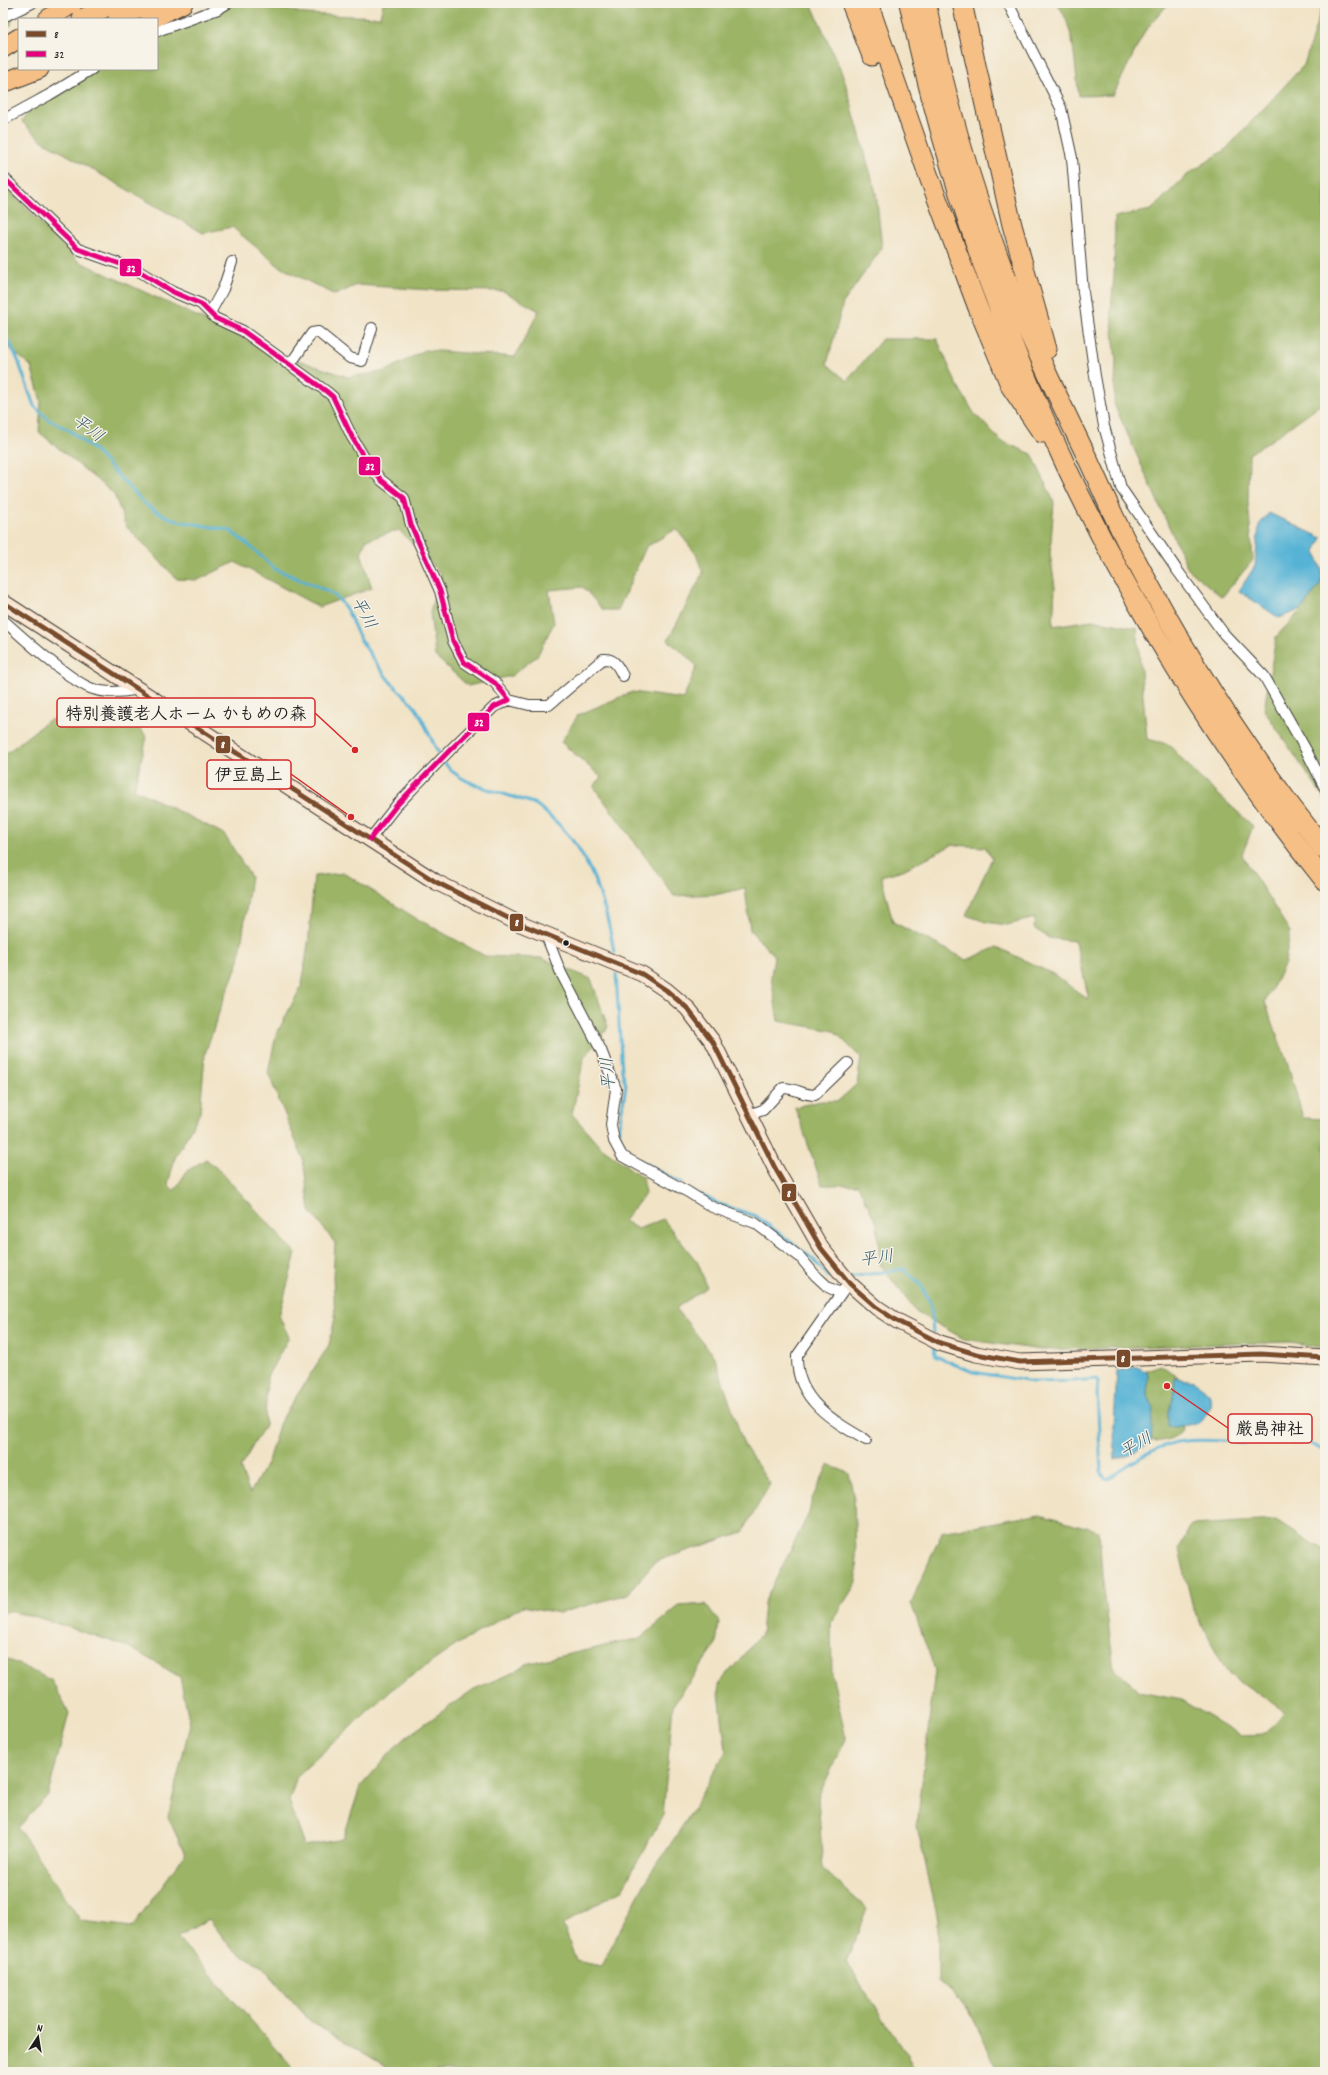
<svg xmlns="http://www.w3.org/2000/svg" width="1328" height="2075" viewBox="0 0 1328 2075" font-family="Dekko,'Klee One',sans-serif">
  <rect width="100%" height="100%" fill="#f7f3e8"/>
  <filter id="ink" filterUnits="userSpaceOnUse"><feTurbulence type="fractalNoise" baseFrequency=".025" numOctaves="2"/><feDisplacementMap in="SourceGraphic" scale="8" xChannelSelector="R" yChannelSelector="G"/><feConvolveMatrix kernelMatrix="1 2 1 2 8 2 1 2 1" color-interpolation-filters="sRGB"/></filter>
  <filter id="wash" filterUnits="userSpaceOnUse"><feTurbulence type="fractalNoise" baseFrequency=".012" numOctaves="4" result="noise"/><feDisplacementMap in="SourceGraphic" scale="16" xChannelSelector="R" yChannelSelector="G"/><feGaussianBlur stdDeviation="0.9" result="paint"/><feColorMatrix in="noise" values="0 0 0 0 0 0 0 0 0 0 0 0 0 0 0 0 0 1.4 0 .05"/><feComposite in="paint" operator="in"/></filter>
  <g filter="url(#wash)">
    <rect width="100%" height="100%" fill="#f1e3c6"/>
    <path fill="#9bb466" stroke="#5c6841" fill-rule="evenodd" d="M 3,3 L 15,3 L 11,25 L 3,30 Z
      M 239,3 L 263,3 L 305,14 L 380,17 L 383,3 L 811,3 L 844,78 L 876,193 L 882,248 L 843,303 L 827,364 L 847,381 L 882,339 L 937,339 L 956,383 L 974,413 L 1001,441 L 1032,454 L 1054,502 L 1050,554 L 1055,587 L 1053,626 L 1092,620 L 1137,628 L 1147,739 L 1168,744 L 1199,777 L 1253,826 L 1242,855 L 1290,932 L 1285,963 L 1265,1002 L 1289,1068 L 1303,1118 L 1325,1119 L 1325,1348 L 1290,1342 L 1041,1350 L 964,1339 L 916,1312 L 880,1264 L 877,1224 L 858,1185 L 822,1185 L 795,1107 L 821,1101 L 838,1101 L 857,1084 L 861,1058 L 834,1031 L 778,1021 L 771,976 L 774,956 L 750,930 L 745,888 L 719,894 L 674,896 L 594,787 L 601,777 L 561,742 L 578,715 L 632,692 L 683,699 L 697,666 L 668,640 L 703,573 L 696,554 L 676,529 L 646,547 L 618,610 L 603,610 L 583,587 L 549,590 L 554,623 L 537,656 L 511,676 L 468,686 L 435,656 L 430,612 L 441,574 L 399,530 L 366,540 L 361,553 L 372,588 L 319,607 L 235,562 L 198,580 L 177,579 L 126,526 L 114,494 L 39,432 L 41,401 L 31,366 L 3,343 L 3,184 L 78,261 L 271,351 L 348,377 L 386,371 L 425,350 L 515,357 L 539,311 L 503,291 L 430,290 L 357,285 L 335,295 L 280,267 L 232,227 L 203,233 L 41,140 L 22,122 L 38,93 L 98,69 L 157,69 L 157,38 ZM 952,845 L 985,847 L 992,858 L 966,915 L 986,922 L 1007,925 L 1035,918 L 1034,928 L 1049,938 L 1074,941 L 1078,951 L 1089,1000 L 1053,974 L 997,947 L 967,960 L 893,922 L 881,876 L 903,870 Z
      M 1057,3 L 1169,3 L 1145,31 L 1113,95 L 1079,96 C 1074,66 1076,29 1057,3 Z
      M 1323,3 L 1325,3 L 1325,401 L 1270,441 L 1249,454 L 1248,502 L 1253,560 L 1222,597 L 1188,569 L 1114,404 L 1116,361 L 1111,311 L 1114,274 L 1115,217 L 1151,210 L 1187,175 L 1226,149 L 1304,65 Z
      M 1325,577 L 1325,800 L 1264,710 L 1276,637 L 1302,609 Z
      M 89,704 L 122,708 L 147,737 L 134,789 L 224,834 L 251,877 L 239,961 L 222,1004 L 205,1054 L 200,1112 L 175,1158 L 168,1184 L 174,1191 L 187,1171 L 206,1159 L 220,1171 L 296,1253 L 279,1316 L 289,1337 L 267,1377 L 265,1425 L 240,1468 L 250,1493 L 268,1461 L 280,1422 L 329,1345 L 335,1317 L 333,1277 L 335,1243 L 310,1211 L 303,1159 L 268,1073 L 276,1035 L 302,985 L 309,936 L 314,876 L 344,873 L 414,917 L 485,956 L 541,958 L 591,979 L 608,1027 L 584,1058 L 572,1114 L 600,1146 L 643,1178 L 645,1194 L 624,1221 L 638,1229 L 663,1219 L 698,1263 L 707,1287 L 676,1308 L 715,1358 L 744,1445 L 770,1484 L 743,1532 L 654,1562 L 628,1594 L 559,1613 L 523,1606 L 458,1644 L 391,1690 L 297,1776 L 289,1801 L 305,1846 L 343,1839 L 360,1787 L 402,1740 L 474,1689 L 512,1673 L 525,1664 L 641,1638 L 679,1606 L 706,1604 L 719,1622 L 716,1644 L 673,1705 L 663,1815 L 622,1890 L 563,1924 L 576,1961 L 601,1966 L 645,1883 L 689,1816 L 726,1751 L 718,1685 L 761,1634 L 764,1603 L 809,1513 L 812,1499 L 828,1465 L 849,1473 L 854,1500 L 857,1582 L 831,1623 L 832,1674 L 846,1739 L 818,1797 L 823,1869 L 867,1909 L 846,1962 L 904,2050 L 916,2072 L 396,2072 L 311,2022 L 262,1966 L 232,1949 L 209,1919 L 177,1937 L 297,2072 L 3,2072 L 3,1657 L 51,1680 L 69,1713 L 48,1795 L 18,1828 L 81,1921 L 132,1927 L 185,1854 L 168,1817 L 190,1724 L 180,1677 L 129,1647 L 37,1617 L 7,1611 L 3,1614 L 3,756 L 46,722 Z
      M 1161,1365 L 1182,1380 L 1178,1419 L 1183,1428 L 1182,1432 C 1170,1440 1159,1445 1146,1437 L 1143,1376 L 1146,1370 Z
      M 1040,1514 L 1099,1531 L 1102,1574 L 1114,1668 L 1139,1692 L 1182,1700 L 1240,1735 L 1266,1734 L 1284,1712 L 1227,1672 L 1193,1608 L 1179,1549 L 1191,1525 L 1277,1520 L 1325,1551 L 1325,2072 L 999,2072 L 968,2008 L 938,1981 L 938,1920 L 917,1826 L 935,1670 L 911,1603 L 942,1532 Z"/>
    <path fill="#57b3d5" stroke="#3a6878" d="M 1269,513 L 1322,538 L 1315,551 L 1322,570 L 1321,583 L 1302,609 L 1279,618 L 1239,591 L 1255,566 L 1259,525 Z
      M 1137,1367 L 1148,1372 L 1147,1396 L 1153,1408 L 1151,1442 L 1130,1455 L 1115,1460 L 1114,1427 L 1117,1371 Z
      M 1175,1378 L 1195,1381 L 1209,1394 C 1214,1404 1206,1416 1199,1423 L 1176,1427 L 1168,1426 L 1168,1412 L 1174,1397 Z"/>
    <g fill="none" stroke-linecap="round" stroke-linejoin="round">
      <path stroke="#57b3d5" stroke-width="3" d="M 3,336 L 10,343 L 18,360 L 34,406 L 49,420 L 69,430 L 94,450 L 145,504 L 159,513 L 178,521 L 229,530 L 251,547 L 275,569 L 330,592 C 351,607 350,622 362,642 C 370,654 379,668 388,679 C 397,690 409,698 417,710 C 428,728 434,750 447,766 C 464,787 508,794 533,803 C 538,805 543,810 547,814 C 589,847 606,902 614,952
        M 616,974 L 622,1071 L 626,1085 L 619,1128 L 619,1136 L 623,1145 L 630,1155 L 681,1183
        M 700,1194 L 719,1204 L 756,1216 L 813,1259 L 829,1277 L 839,1278
        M 850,1277 L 904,1269 L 921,1285 L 931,1305 L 933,1333
        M 934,1345 L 935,1356 L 973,1372 L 1033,1382 L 1073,1381 L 1096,1379 L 1098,1381 L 1097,1393 L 1101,1471 L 1104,1477 L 1108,1479 C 1127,1465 1160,1443 1184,1441 C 1214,1438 1245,1445 1275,1441
        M 1293,1439 L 1304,1441 L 1325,1451"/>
    </g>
  </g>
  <g filter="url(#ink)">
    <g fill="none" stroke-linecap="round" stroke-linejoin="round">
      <g stroke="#3c3a36" stroke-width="12">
        <path id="street" d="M 1008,3 L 1061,108 L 1072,158 L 1083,292 L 1095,376 L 1104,426 L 1121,488 L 1177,570 L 1224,634 L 1264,676 L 1306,750 L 1325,788
          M 3,17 L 32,3
          M 157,31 L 218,9 L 228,3
          M 3,120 L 49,95 L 92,69
          M 3,177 L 78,249 L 137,270 L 173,292 L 201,304 L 215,318 L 243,331 L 326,391 L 333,397 L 352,437 L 368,464 L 381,480 L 404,498 L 411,525 L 440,591 L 453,641 L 464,662 L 495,683 L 509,700 L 494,707 L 449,751 L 396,806 L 370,839
          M 210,313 L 223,289 L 232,262
          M 286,363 L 294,359 L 312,333 L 318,332 L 350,358 L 362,361 L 372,328
          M 3,620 C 22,637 72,683 93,689 C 108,694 124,692 139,689
          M 509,700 L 529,705 L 549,705 L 603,659 C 615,658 618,667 623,676
          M 546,935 L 561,973 L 601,1050 L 616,1089 L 611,1125 L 614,1141 L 622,1156 L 688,1192 L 712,1207 L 755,1223 L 800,1257 L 815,1275 L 828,1287 L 840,1293
          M 748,1115 L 763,1110 L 783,1088 C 795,1088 803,1095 815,1095 L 848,1063
          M 844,1289 L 797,1356 C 796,1400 833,1421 866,1440"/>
      </g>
      <g stroke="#3c3a36" stroke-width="17">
        <path id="secondary" d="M 3,602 L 436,882 L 518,923 L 642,974 L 666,990 L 687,1008 L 713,1042 L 775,1168 L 821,1248 L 850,1284 L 876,1307 L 897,1321 L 940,1343 L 976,1354 L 1020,1362 L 1261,1354 L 1325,1358"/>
      </g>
      <g stroke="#3c3a36" stroke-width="21">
        <path id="highway" d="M 851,3 L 872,56
          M 868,3 L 929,177 L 978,308 L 1011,387 L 1042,433
          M 909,3 C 976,320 1122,628 1325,881
          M 926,3 C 947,106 978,209 1018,307 C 1038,357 1062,405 1085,453 C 1102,489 1117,526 1136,560 C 1189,661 1254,761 1325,850
          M 962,3 L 1012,225 L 1047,349
          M 48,19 L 73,3
          M 82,19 L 114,3
          M 118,19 L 148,3
          M 151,19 L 183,3
          M 3,48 L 19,38
          M 3,83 L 39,69"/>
      </g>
      <use href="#street" stroke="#fff" stroke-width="10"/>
      <use href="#secondary" stroke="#fbe5cf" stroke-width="15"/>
      <use href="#highway" stroke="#f5bf86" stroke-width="19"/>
      <g stroke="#f7f3e8" stroke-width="8">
        <path id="bus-1" d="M 3,602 L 436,882 L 518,923 L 642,974 L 666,990 L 687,1008 L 713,1042 L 775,1168 L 821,1248 L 850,1284 L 876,1307 L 897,1321 L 940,1343 L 976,1354 L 1020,1362 L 1261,1354 L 1325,1358"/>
      </g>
      <g stroke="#f7f3e8" stroke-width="8">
        <path id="bus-2" d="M 3,177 L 78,249 L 137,270 L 173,292 L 201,304 L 215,318 L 243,331 L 326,391 L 333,397 L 352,437 L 368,464 L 381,480 L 404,498 L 411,525 L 440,591 L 453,641 L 464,662 L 495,683 L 509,700 L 494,707 L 449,751 L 396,806 L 370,839"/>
      </g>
      <use href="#bus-1" stroke="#7a4b2a" stroke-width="5"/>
      <use href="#bus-2" stroke="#e5007d" stroke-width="5"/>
    </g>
  </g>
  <circle fill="#1c1c1c" stroke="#f7f3e8" stroke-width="1.5" cx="566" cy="943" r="3.5"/>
  <g text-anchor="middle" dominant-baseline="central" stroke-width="3" stroke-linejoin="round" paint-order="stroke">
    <g font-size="17" font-style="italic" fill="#345866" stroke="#f7f3e8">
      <text transform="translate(87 430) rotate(37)">平川</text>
      <text transform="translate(362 614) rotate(61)">平川</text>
      <text transform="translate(610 1074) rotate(-94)">平川</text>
      <text transform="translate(877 1260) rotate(-8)">平川</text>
      <text transform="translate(1137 1447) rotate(-30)">平川</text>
    </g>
  </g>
  <path fill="none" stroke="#d62828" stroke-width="1.5" d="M355 750L315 713M351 817L291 774M1167 1386L1228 1428"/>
  <g fill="#d62828" stroke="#f7f3e8" stroke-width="1.5">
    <circle cx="355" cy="750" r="4"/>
    <circle cx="351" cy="817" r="4"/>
    <circle cx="1167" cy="1386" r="4"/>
  </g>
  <g fill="#f7f3e8" stroke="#d62828" stroke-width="1.5">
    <rect x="57" y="698" width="258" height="29" rx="4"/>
    <rect x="207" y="760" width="84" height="29" rx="4"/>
    <rect x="1228" y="1414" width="84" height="29" rx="4"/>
  </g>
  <g font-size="17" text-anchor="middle" font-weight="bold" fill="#1c1c1c">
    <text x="186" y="719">特別養護老人ホーム かもめの森</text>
    <text x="249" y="780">伊豆島上</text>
    <text x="1270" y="1434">厳島神社</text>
  </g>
  <g stroke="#f7f3e8" stroke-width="1.5">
    <rect x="119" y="258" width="23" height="19" rx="4" fill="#e5007d"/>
    <rect x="358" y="456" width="23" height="20" rx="4" fill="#e5007d"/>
    <rect x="467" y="712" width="23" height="20" rx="4" fill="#e5007d"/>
    <rect x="215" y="735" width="16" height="19" rx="4" fill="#7a4b2a"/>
    <rect x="509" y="913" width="15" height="19" rx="4" fill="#7a4b2a"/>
    <rect x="781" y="1183" width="16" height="19" rx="4" fill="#7a4b2a"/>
    <rect x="1116" y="1349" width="15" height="19" rx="4" fill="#7a4b2a"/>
  </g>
  <g font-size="11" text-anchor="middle" font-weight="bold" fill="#fff">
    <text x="131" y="272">32</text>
    <text x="370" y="470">32</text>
    <text x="479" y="726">32</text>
    <text x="223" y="748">8</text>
    <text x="517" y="926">8</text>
    <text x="789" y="1197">8</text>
    <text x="1123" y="1362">8</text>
  </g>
  <rect width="1328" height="2075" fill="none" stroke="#f7f3e8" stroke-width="16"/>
  <rect x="18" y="18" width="140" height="52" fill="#f7f3e8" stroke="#9f9d96"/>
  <rect x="26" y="31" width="20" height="6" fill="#7a4b2a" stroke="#9f9d96"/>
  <text x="54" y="38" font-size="12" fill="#1c1c1c">8</text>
  <rect x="26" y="51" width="20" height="6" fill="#e5007d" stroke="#9f9d96"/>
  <text x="54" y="58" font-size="12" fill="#1c1c1c">32</text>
  <g transform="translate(38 2037) rotate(12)" stroke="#f7f3e8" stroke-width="3" paint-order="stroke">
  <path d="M0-3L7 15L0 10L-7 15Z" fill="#1c1c1c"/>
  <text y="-6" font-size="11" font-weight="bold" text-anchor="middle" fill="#1c1c1c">N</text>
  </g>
</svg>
